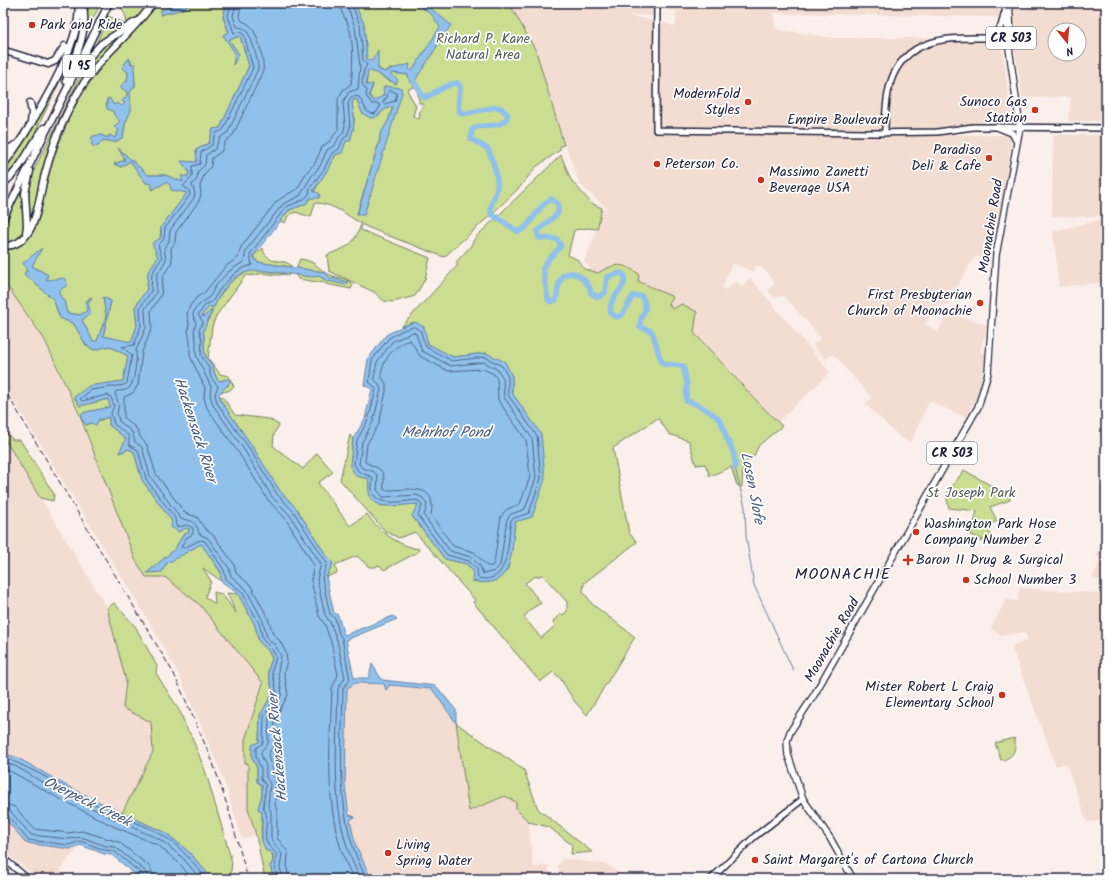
<svg xmlns="http://www.w3.org/2000/svg" width="1109" height="882" viewBox="0 0 1109 882" font-family="Kalam,sans-serif">
  <rect width="100%" height="100%" fill="#faefeb"/>
  <filter id="ink" filterUnits="userSpaceOnUse"><feTurbulence type="fractalNoise" baseFrequency=".025" numOctaves="2"/><feDisplacementMap in="SourceGraphic" scale="8" xChannelSelector="R" yChannelSelector="G"/><feConvolveMatrix kernelMatrix="1 2 1 2 8 2 1 2 1" color-interpolation-filters="sRGB"/></filter>
  <g filter="url(#ink)">
    <path fill="#f3dcd2" fill-rule="evenodd" d="M 509,3 L 653,3 L 653,16 L 626,15 L 676,26 L 676,10 L 669,11 L 669,3 L 999,3 L 1000,17 L 774,13 L 775,29 L 833,38 L 926,38 L 929,44 L 988,39 L 999,28 L 1013,128 L 953,131 L 954,135 L 1008,135 L 1011,141 L 1003,200 L 990,249 L 989,262 L 975,256 L 946,306 L 939,304 L 925,324 L 937,332 L 949,313 L 987,325 L 980,352 L 986,355 L 979,394 L 965,417 L 929,401 L 911,443 L 900,437 L 865,404 L 872,398 L 833,354 L 825,359 L 813,345 L 821,338 L 784,296 L 774,298 L 768,290 L 775,284 L 766,271 L 757,265 L 753,272 L 732,263 L 722,287 L 725,290 L 736,281 L 742,287 L 750,278 L 830,372 L 778,422 L 749,395 L 724,364 L 672,309 L 669,304 L 673,297 L 637,281 L 612,265 L 598,273 L 592,271 L 584,262 L 597,229 L 602,212 L 606,207 L 580,185 L 563,139 L 536,51 Z
      M 1013,3 L 1106,3 L 1106,121 L 1068,121 L 1071,97 L 1023,98 L 1015,52 ZM 1055,30 L 1079,30 L 1079,54 L 1055,54 Z
      M 1053,135 L 1106,135 L 1106,213 L 1094,217 L 1052,216 Z
      M 1106,218 L 1106,282 L 1059,287 L 1053,232 Z
      M 3,278 L 32,320 L 62,378 L 101,469 L 135,559 L 146,576 L 165,577 L 200,605 L 263,683 L 245,740 L 245,763 L 248,763 L 249,783 L 247,789 L 248,808 L 256,835 L 242,839 L 223,777 L 178,673 L 145,615 L 3,383 Z
      M 3,436 L 107,608 L 126,681 L 123,708 L 151,722 L 153,752 L 122,813 L 67,786 L 18,758 L 3,753 Z
      M 1106,536 L 1106,584 L 1092,577 L 1102,559 L 1096,556 Z
      M 1019,588 L 1105,594 L 1106,824 L 1105,820 L 1087,822 L 1066,763 L 1056,766 L 1011,646 L 1028,640 L 1025,632 L 1000,636 L 991,628 L 1006,600 L 1018,601 Z
      M 356,683 L 432,689 L 456,723 L 469,810 L 505,796 L 516,802 L 516,809 L 529,822 L 533,867 L 549,865 L 549,879 L 377,879 L 366,869 L 355,843 L 345,785 L 347,688 Z
      M 3,816 L 26,843 L 70,849 L 80,845 L 60,870 L 66,876 L 63,879 L 38,879 L 3,850 Z
      M 563,859 L 605,864 L 627,878 L 561,879 L 558,865 Z"/>
    <path fill="#cbdd91" stroke="#768066" fill-rule="evenodd" d="M 91,3 L 101,3 L 81,42 L 86,16 Z
      M 119,3 L 150,3 L 137,19 L 127,25 L 126,17 Z
      M 156,3 L 180,3 L 160,15 L 183,9 L 191,3 L 227,3 L 223,17 L 229,33 L 223,35 L 236,53 L 234,62 L 239,54 L 229,40 L 240,36 L 249,66 L 220,128 L 213,129 L 209,143 L 196,150 L 197,162 L 183,182 L 165,175 L 148,175 L 119,149 L 125,160 L 114,164 L 121,167 L 130,161 L 146,183 L 152,184 L 152,190 L 166,182 L 187,193 L 161,227 L 158,257 L 148,272 L 147,289 L 135,307 L 137,326 L 131,342 L 103,337 L 111,301 L 103,297 L 106,316 L 97,341 L 93,342 L 82,320 L 91,313 L 88,304 L 91,297 L 86,301 L 87,311 L 80,315 L 67,313 L 64,301 L 59,294 L 61,289 L 46,280 L 48,275 L 32,266 L 41,249 L 24,274 L 53,299 L 60,318 L 74,324 L 86,345 L 94,350 L 109,346 L 128,356 L 124,381 L 89,386 L 80,406 L 108,399 L 111,407 L 82,413 L 81,418 L 44,339 L 3,280 L 3,253 L 27,239 L 35,227 L 46,179 L 70,114 L 89,84 L 109,58 L 142,23 ZM 129,58 L 134,67 L 135,86 L 130,92 L 131,110 L 125,124 L 123,137 L 115,142 L 103,140 L 98,146 L 95,147 L 91,144 L 101,135 L 108,138 L 109,135 L 115,138 L 119,130 L 115,126 L 120,121 C 117,114 112,110 106,106 L 107,99 L 109,98 L 114,105 L 117,104 L 122,107 L 126,102 L 122,101 L 127,96 L 127,91 L 121,88 L 127,81 L 128,72 L 123,66 Z
      M 354,3 L 509,3 L 536,51 L 564,145 L 560,146 L 560,150 L 536,167 L 519,188 L 494,212 L 444,257 C 419,247 393,238 367,227 C 351,219 335,203 315,203 L 311,217 L 295,212 L 288,216 L 285,223 L 280,221 C 283,218 286,212 290,210 C 295,207 304,206 307,202 C 321,182 331,160 346,141 L 350,140 C 355,124 355,120 352,103 L 354,99 L 357,100 L 362,111 L 378,116 L 384,110 L 393,106 L 388,121 L 380,135 L 380,139 L 357,214 L 400,88 L 384,92 L 384,95 L 374,102 L 369,95 L 373,86 L 366,85 L 368,70 L 376,73 L 391,82 L 391,74 L 393,73 L 408,75 L 413,87 L 407,90 L 416,106 L 413,116 L 419,119 L 420,110 L 424,104 L 419,103 C 419,92 414,83 412,71 L 390,69 L 384,72 L 367,60 L 364,24 Z
      M 82,13 L 76,47 L 70,61 L 20,163 L 3,180 L 3,166 L 54,85 Z
      M 108,16 L 122,22 L 122,27 L 94,49 Z
      M 130,29 L 100,61 L 63,118 L 32,221 C 27,206 28,188 33,172 L 84,68 L 96,53 Z
      M 561,155 L 571,180 L 591,203 L 602,208 L 597,229 L 588,228 L 574,230 L 568,255 L 578,260 L 584,269 L 598,273 C 615,263 622,262 639,274 L 638,281 L 673,297 L 669,304 L 672,309 L 682,304 L 697,312 L 694,333 C 724,364 751,397 782,426 L 759,445 L 753,458 L 743,463 L 742,487 L 737,485 L 731,467 L 710,476 L 705,464 L 696,465 L 689,441 L 669,434 L 658,418 L 613,448 L 629,533 L 637,542 L 584,583 L 583,591 L 592,604 L 635,637 L 587,715 L 575,702 L 560,678 L 553,672 L 540,682 L 473,602 L 475,600 L 415,532 L 399,538 L 385,531 L 340,480 L 350,435 L 353,439 L 350,466 L 369,479 L 381,506 L 419,504 L 412,516 L 445,559 L 467,564 L 473,571 L 473,581 C 488,585 499,581 508,569 L 531,420 L 512,393 L 512,376 L 486,353 L 453,357 L 428,344 L 414,322 L 401,327 L 458,265 L 456,262 L 470,247 L 475,238 ZM 543,575 L 567,602 L 567,611 L 563,615 L 561,613 L 553,621 L 555,626 L 541,638 L 524,617 L 531,609 L 541,603 L 525,583 L 534,577 Z
      M 25,182 L 25,228 L 17,241 L 3,244 L 3,228 Z
      M 361,225 L 361,230 L 430,258 L 425,279 L 415,296 L 393,302 L 384,301 L 374,292 L 329,271 L 327,255 C 348,246 352,248 361,225 Z
      M 263,248 L 264,253 L 271,260 L 285,262 L 291,265 L 291,267 L 257,262 L 253,256 Z
      M 300,259 C 317,261 317,269 330,275 C 338,278 348,278 353,285 L 351,289 L 326,284 L 322,281 L 318,282 L 298,279 L 295,274 L 319,276 L 327,281 L 347,282 L 330,278 L 324,272 L 296,268 Z
      M 253,270 L 290,274 L 288,276 L 285,274 C 275,277 268,272 259,274 C 254,275 252,276 246,275 L 216,316 L 212,327 L 208,358 L 220,374 L 229,376 L 234,387 L 228,391 L 220,392 L 222,389 L 229,385 L 225,379 L 221,381 L 218,380 C 215,376 215,373 213,368 C 212,363 206,360 205,354 C 203,346 206,340 203,331 L 213,310 L 203,317 L 202,315 L 209,307 L 214,307 C 222,290 235,274 253,270 Z
      M 222,396 L 235,415 L 269,419 L 279,425 L 274,434 L 273,446 L 303,469 L 317,453 L 333,472 L 318,483 L 350,526 L 367,514 C 378,531 399,546 419,549 L 418,552 L 384,570 L 379,565 L 375,567 L 369,567 L 357,556 L 335,565 L 337,573 L 326,577 L 333,563 L 328,558 L 296,508 L 280,491 L 252,446 L 221,401 L 220,397 Z
      M 109,417 L 109,425 L 126,439 L 119,453 L 129,449 L 134,452 L 142,480 L 172,521 L 189,529 L 189,532 L 183,535 L 175,549 L 148,572 L 166,564 L 201,543 L 221,573 L 221,581 L 203,568 L 211,581 L 205,597 L 215,604 L 214,592 L 222,594 L 236,613 L 227,593 L 238,594 L 255,625 L 259,642 L 268,650 L 272,659 L 268,671 L 273,693 L 260,715 L 259,742 L 252,758 L 257,768 L 257,782 L 262,785 L 262,795 L 258,809 L 262,812 C 262,820 260,834 262,841 C 266,851 278,855 270,866 L 274,879 L 265,879 L 256,835 L 248,808 L 248,763 L 245,763 L 245,740 L 263,683 L 200,605 L 165,577 L 146,577 L 135,559 L 81,419 L 86,425 Z
      M 3,429 L 13,440 L 20,440 L 54,494 L 53,501 L 40,498 L 3,436 Z
      M 964,470 L 1009,496 L 1010,500 L 990,507 L 997,521 L 988,526 L 991,537 L 981,542 L 982,539 L 971,535 L 977,511 L 949,508 L 946,495 Z
      M 114,603 L 135,626 L 157,666 L 156,673 C 163,685 171,697 179,710 C 184,718 184,727 191,735 L 206,773 L 232,862 L 230,879 L 212,879 L 190,853 L 166,833 L 122,813 L 153,752 L 151,722 L 123,708 L 126,681 L 107,608 Z
      M 456,723 L 524,770 L 538,809 L 592,852 L 571,854 L 572,845 L 549,827 L 529,822 L 516,809 L 516,802 L 505,796 L 469,811 Z
      M 1014,738 C 1018,749 1012,759 1001,760 L 995,743 Z"/>
    <path fill="#90c1ec" stroke="#6481a5" d="M 180,3 L 191,3 L 183,9 L 160,15 L 161,10 Z
      M 227,3 L 354,3 L 364,24 L 367,60 L 372,61 L 378,50 L 378,69 L 384,72 C 392,68 401,67 410,64 L 409,69 L 412,71 L 440,27 L 431,14 L 415,3 L 424,3 L 451,25 L 414,82 L 410,83 L 408,75 L 393,73 L 391,74 L 398,80 L 396,84 L 376,73 L 368,70 L 366,85 L 373,84 L 369,95 L 374,101 L 384,95 L 383,89 L 385,86 L 401,88 L 402,93 L 364,215 L 357,215 L 380,139 L 380,135 L 388,121 L 393,107 C 383,106 380,119 370,118 L 362,113 L 357,100 L 354,99 L 352,103 C 355,120 355,124 350,141 L 346,141 L 342,153 L 335,155 L 327,171 L 313,191 L 320,194 L 319,198 L 310,198 L 306,204 L 289,210 L 253,256 L 257,262 L 324,272 L 330,278 L 348,282 L 347,285 L 327,281 L 319,276 C 313,278 305,276 298,275 C 256,270 235,261 214,307 L 209,307 L 202,315 L 203,317 L 213,309 L 203,331 C 206,340 203,346 205,354 C 206,360 212,363 213,368 C 215,373 215,376 218,380 L 221,381 L 229,378 L 230,382 L 219,394 L 221,401 L 252,446 L 280,491 L 296,508 L 328,558 L 333,563 L 326,577 L 334,613 L 338,615 L 343,633 L 345,635 L 393,616 L 397,619 L 346,640 L 354,678 L 369,678 L 372,664 L 382,680 L 436,686 L 456,710 L 456,723 L 432,689 L 390,685 L 386,690 L 384,684 L 356,683 L 347,688 L 345,785 L 349,815 L 355,817 L 350,820 L 355,843 L 371,879 L 274,879 L 270,866 L 273,862 L 274,856 L 269,851 L 266,851 L 262,841 L 262,812 L 258,809 L 262,795 L 262,785 L 257,782 L 257,768 L 252,758 L 252,745 L 259,742 L 260,715 L 273,693 L 268,671 L 272,658 L 268,650 L 259,642 L 255,625 L 238,594 L 221,581 L 221,572 L 201,544 L 166,564 L 162,572 L 147,573 L 175,549 L 183,535 L 189,532 L 189,529 L 186,528 L 179,532 L 171,527 L 172,521 L 142,480 L 134,452 L 129,449 L 119,453 L 126,439 L 109,425 L 109,417 L 98,420 L 96,425 L 91,423 L 86,425 L 81,418 L 82,413 L 110,407 L 108,399 L 80,406 L 74,397 L 89,386 L 123,381 L 128,356 L 109,346 L 94,350 L 86,345 L 74,324 L 60,318 L 53,299 L 24,274 L 27,271 L 23,263 L 42,248 L 32,266 L 48,275 L 46,280 L 64,278 L 68,285 L 61,289 L 59,294 L 64,301 L 67,313 L 80,315 L 87,311 C 85,304 85,302 92,297 L 88,304 L 91,313 L 82,320 L 93,341 L 97,341 L 106,316 L 103,297 L 111,301 L 103,336 L 131,342 L 137,326 L 135,307 L 147,289 L 148,272 L 158,257 L 152,243 L 161,238 L 161,227 L 187,193 L 171,190 L 170,185 L 166,182 L 152,190 L 152,184 L 146,183 L 130,161 L 121,167 L 114,164 L 125,160 L 118,148 L 148,175 L 165,175 L 183,182 L 181,176 L 188,176 L 189,172 L 181,161 L 197,162 L 196,150 L 209,143 L 213,129 L 220,128 L 249,66 L 240,36 L 229,40 L 239,54 L 233,65 L 235,53 L 223,35 L 229,32 L 223,17 Z
      M 129,58 L 131,64 L 135,64 L 134,67 L 135,86 L 130,92 L 131,110 L 125,124 L 123,137 L 115,142 L 103,140 L 98,146 L 95,147 L 91,144 L 93,140 L 91,138 L 93,136 L 101,135 L 108,138 L 109,135 L 115,138 L 119,130 L 114,127 L 120,121 L 114,115 L 113,111 L 107,109 L 107,99 L 109,98 L 114,105 L 117,103 L 122,106 L 125,103 L 122,101 L 127,96 L 127,92 L 120,87 L 127,81 L 128,72 L 122,68 Z
      M 415,322 L 424,327 L 428,344 L 453,357 L 486,353 L 505,362 L 512,376 L 512,393 L 541,434 L 545,479 L 532,517 L 515,522 C 511,551 515,591 472,581 L 473,571 L 467,564 L 445,559 L 412,516 L 418,504 C 394,505 364,515 369,479 L 356,476 L 350,466 L 353,439 L 365,419 L 372,389 L 364,385 L 368,359 L 386,335 L 401,327 Z
      M 3,753 L 18,758 L 67,786 L 122,813 L 166,833 L 190,853 L 212,879 L 141,879 L 112,855 L 104,854 L 80,845 L 70,849 L 26,843 L 3,816 Z"/>
    <g fill="none" stroke-linecap="round" stroke-linejoin="round">
      <path stroke="#4e6282" stroke-width="1" d="M 231,3 L 228,16 L 234,33 L 240,32 L 244,35 L 253,68 L 223,130 L 216,133 L 212,145 L 201,152 L 200,164 L 192,166 L 192,177 L 183,186 L 189,190 L 190,195 L 165,228 L 164,239 L 158,245 L 162,258 L 152,273 L 151,291 L 140,308 L 141,326 L 134,345 L 122,347 L 132,355 L 127,383 L 124,385 L 91,390 L 80,399 L 82,401 L 107,395 L 111,397 L 114,406 L 111,413 L 114,424 L 129,436 L 129,445 L 138,450 L 146,479 L 175,518 L 176,526 L 179,527 L 187,525 L 193,528 L 193,534 L 186,538 L 181,547 L 184,548 L 200,540 L 205,541 L 224,570 L 226,579 L 242,592 L 259,623 L 263,640 L 271,648 L 276,657 L 272,671 L 277,694 L 264,716 L 263,743 L 256,748 L 256,757 L 261,768 L 261,779 L 266,785 L 263,807 C 270,816 264,829 266,840 C 268,847 274,850 277,855 L 275,867 L 278,879
        M 236,3 L 233,16 L 237,27 C 240,27 244,28 246,30 C 251,35 259,63 258,69 L 228,132 L 220,138 L 215,149 L 206,155 L 205,165 L 198,171 L 197,179 L 192,185 L 195,193 L 194,198 L 170,230 L 169,241 L 164,248 L 166,260 L 157,275 L 156,293 L 145,309 L 146,328 L 136,350 C 137,357 135,383 129,388 C 126,391 120,391 116,391 L 115,393 L 119,405 L 117,413 L 119,421 L 132,432 L 135,442 L 142,447 L 150,476 L 181,519 C 192,520 197,522 199,534 L 208,538 L 229,568 L 231,576 L 246,589 L 263,621 L 267,638 L 275,645 L 281,656 L 278,671 L 282,694 L 269,717 L 268,744 L 261,751 L 261,755 L 266,766 L 266,777 L 270,784 L 268,805 L 271,812 L 271,839 L 282,854 L 280,868 L 283,879
        M 242,3 L 239,15 L 242,21 C 246,23 250,24 252,28 C 258,36 265,62 263,71 L 233,135 L 225,142 L 221,152 L 212,158 L 211,166 L 204,175 L 200,186 L 201,194 L 199,201 L 176,232 L 175,242 L 171,249 L 172,262 L 163,276 L 161,295 L 151,311 L 152,328 L 142,352 L 138,385 L 133,393 L 124,397 L 124,418 L 136,428 L 141,438 L 147,445 L 156,474 L 185,513 L 197,517 L 205,529 L 214,536 L 234,564 L 236,573 L 251,586 L 268,618 L 273,634 L 280,641 L 286,653 L 287,661 L 284,672 L 288,695 L 275,719 L 274,745 L 268,755 L 276,783 L 275,804 L 277,812 L 277,838 L 288,852 L 287,869 L 289,879
        M 340,3 C 340,12 346,19 349,27 C 354,42 353,68 351,84 L 343,90 L 338,99 L 338,129 L 331,140 L 322,147 L 315,163 L 306,173 L 298,188 L 277,201 L 241,247 L 238,258 L 226,266 L 204,293 L 197,297 L 190,306 L 187,314 L 189,324 L 188,331 L 190,341 L 190,356 L 205,388 L 204,397 L 207,408 L 240,455 L 268,500 L 285,518 L 314,565 L 311,580 L 319,616 L 325,625 L 331,642 L 338,675 L 332,688 C 330,750 322,822 354,879
        M 346,3 L 355,27 L 360,66 L 358,89 L 349,92 L 343,102 L 345,126 L 343,133 L 339,137 L 335,145 L 327,150 L 320,166 L 311,177 L 300,196 L 283,204 L 246,250 L 244,262 C 233,267 223,276 216,286 C 213,289 212,294 209,297 C 203,303 194,306 193,315 L 196,323 L 194,331 L 196,340 L 196,355 L 211,387 L 210,395 L 213,405 L 245,451 L 272,497 L 289,514 L 321,564 L 317,579 L 325,615 L 330,622 L 337,640 L 345,678 L 338,688 C 337,751 328,822 361,879
        M 351,3 L 360,25 L 363,60 L 367,65 L 364,70 L 362,84 L 367,90 L 366,96 L 372,104 L 379,104 L 380,107 L 376,113 L 372,114 L 367,111 L 359,97 L 354,96 L 351,97 L 348,104 L 350,127 L 347,136 L 343,139 L 339,149 L 332,153 L 324,169 L 310,188 L 309,194 L 303,200 L 286,207 L 250,254 L 252,265 L 241,269 L 234,274 L 220,289 L 212,302 L 206,304 L 198,315 L 203,322 L 199,330 L 202,340 L 201,355 L 209,368 L 211,378 L 218,386 L 215,394 L 217,403 L 249,448 L 277,494 L 293,511 L 327,563 L 322,578 L 330,614 L 335,618 L 339,634 L 342,638 L 350,680 L 343,688 C 342,752 334,821 367,879
        M 389,90 L 397,93 L 395,101 L 384,104 L 383,102 L 387,97 Z
        M 414,327 L 420,330 L 426,347 L 452,361 L 485,357 L 502,366 L 508,377 L 508,395 L 537,436 L 541,478 L 529,513 L 514,518 L 511,520 C 507,541 511,586 478,578 L 477,569 L 469,561 L 447,555 L 418,516 L 422,506 L 420,502 L 417,500 C 405,501 373,508 372,489 C 371,485 374,481 372,477 L 359,472 L 354,464 L 357,440 L 368,420 L 376,390 L 374,386 L 369,382 L 372,360 L 389,338 L 403,330 Z
        M 414,332 L 416,334 L 422,351 L 451,366 L 484,362 L 498,370 L 503,378 L 504,397 L 532,438 L 536,478 L 525,509 L 511,514 L 507,519 L 500,565 L 495,571 L 483,574 L 480,566 L 471,557 L 450,551 L 424,516 L 427,505 L 423,498 L 417,495 L 383,497 L 377,490 C 379,473 378,472 362,468 L 359,464 L 362,442 L 373,422 L 381,390 L 379,384 L 374,379 L 377,362 L 392,342 Z
        M 410,340 L 420,356 L 448,371 L 483,369 L 494,374 L 497,379 L 498,400 L 526,440 L 530,477 L 520,504 L 507,509 L 501,516 L 494,563 L 492,566 L 487,566 L 474,552 L 453,546 L 431,515 C 438,480 406,491 384,490 C 383,487 384,485 384,481 C 385,468 374,467 365,462 L 367,444 L 379,424 L 386,391 L 386,384 L 381,376 C 382,360 394,345 410,340 Z
        M 3,757 C 37,770 70,792 103,808 C 122,818 146,825 164,836 C 181,847 194,864 207,879
        M 3,762 L 15,766 L 63,794 L 118,821 L 161,840 L 184,859 L 200,879
        M 3,769 L 12,772 L 60,799 L 115,827 L 158,845 L 180,864 L 192,879
        M 3,803 L 15,807 L 34,829 L 68,833 L 82,831 L 119,842 L 150,867 L 155,879
        M 3,809 L 11,812 L 31,835 L 69,839 L 81,837 L 106,846 L 115,847 L 145,871 L 149,879
        M 3,814 L 8,816 L 28,840 L 69,845 L 80,841 L 105,850 L 114,851 L 142,874 L 143,879"/>
      <path stroke="#6481a5" stroke-width="1" d="M 735,468 L 745,507 L 746,536 L 754,585 L 793,670"/>
      <path stroke="#90c1ec" stroke-width="5.5" d="M 414,82 L 424,98 L 451,84 L 457,83 L 460,86 C 461,94 455,108 462,114 L 496,107 L 501,108 L 508,115 C 505,128 486,125 476,127 L 472,130 L 471,139 L 488,149 C 492,160 499,176 497,188 C 496,196 487,208 492,215
        M 496,217 L 517,231 C 529,232 537,205 551,199 L 558,204 L 558,213 L 537,232 L 539,238 L 557,239 L 561,246 L 548,260 L 543,268 L 548,300 L 551,302 L 556,300 C 558,293 557,282 563,276 C 575,267 589,282 591,293 L 598,297 L 605,293 L 607,277 L 621,273 L 624,275 C 630,288 606,296 611,314 L 617,317 L 622,315 L 633,296 L 642,296 C 651,312 638,314 640,327 L 651,331 L 653,334 L 660,358 L 663,364 L 683,366 L 687,383 L 686,401 C 696,403 717,414 722,424 C 725,428 724,434 727,439 C 732,449 736,456 735,468"/>
      <g stroke="#22223b" stroke-width="8">
        <path id="secondary" d="M 657,3 L 656,130 L 867,133 L 937,132 L 973,127 L 997,127 L 1106,128
          M 885,133 C 885,92 889,52 937,41 C 952,37 970,38 986,38 C 999,35 1002,26 1004,14
          M 3,858 L 28,879
          M 711,879 L 754,837 L 803,799"/>
      </g>
      <g stroke="#22223b" stroke-width="8">
        <path id="primary" d="M 1009,3 L 1011,34
          M 997,127 L 1012,133 L 1017,142
          M 853,879 L 830,838 L 803,799 L 788,755 L 787,741 L 790,732 L 814,695 L 978,407 L 988,373 L 996,255 L 1020,127 L 1008,41 L 1005,3"/>
      </g>
      <g stroke="#22223b" stroke-width="9">
        <path id="highway" d="M 5,51 L 48,64 L 55,61 L 65,46
          M 82,65 L 101,44 L 135,22
          M 66,81 C 75,59 90,28 82,3
          M 30,103 L 32,112 L 31,123
          M 3,153 L 15,145
          M 3,165 C 27,135 85,40 78,3
          M 3,184 C 25,165 28,149 44,128
          M 3,219 L 109,3
          M 26,233 L 27,225 L 25,193 L 30,171
          M 3,246 C 35,247 38,205 43,182 C 46,169 50,157 54,144 C 64,117 77,89 96,67 C 114,45 137,27 153,3"/>
      </g>
      <use href="#secondary" stroke="#fff" stroke-width="5"/>
      <use href="#primary" stroke="#fff" stroke-width="5.5"/>
      <use href="#highway" stroke="#fff" stroke-width="6"/>
      <path stroke="#22223b" stroke-width="1" stroke-dasharray="6 3" stroke-linecap="butt" d="M 3,387 L 174,674 L 212,760 L 229,811 L 248,879"/>
    </g>
  </g>
  <g fill="#c8321e" stroke="#fff" stroke-width="1.5">
    <circle cx="32" cy="25" r="4"/>
    <circle cx="748" cy="102" r="4"/>
    <circle cx="1035" cy="110" r="4"/>
    <circle cx="989" cy="158" r="4"/>
    <circle cx="657" cy="164" r="4"/>
    <circle cx="761" cy="180" r="4"/>
    <circle cx="980" cy="303" r="4"/>
    <circle cx="916" cy="532" r="4"/>
    <path d="M906 554h4v4h4v4h-4v4h-4v-4h-4v-4h4z"/>
    <circle cx="966" cy="580" r="4"/>
    <circle cx="1002" cy="695" r="4"/>
    <circle cx="388" cy="853" r="4"/>
    <circle cx="755" cy="860" r="4"/>
  </g>
  <g text-anchor="middle" dominant-baseline="central" stroke-width="3.5" stroke-linejoin="round" paint-order="stroke">
    <g fill="#fff" stroke="#646476" stroke-width="1">
      <rect x="986" y="27" width="50" height="22" rx="3"/>
      <rect x="63" y="55" width="32" height="22" rx="3"/>
      <rect x="927" y="442" width="50" height="22" rx="3"/>
    </g>
    <g font-size="13" font-weight="bold" fill="#22223b">
      <text x="1011" y="38">CR 503</text>
      <text x="79" y="66">I 95</text>
      <text x="952" y="453">CR 503</text>
    </g>
    <g font-size="14" fill="#22223b" stroke="#fff" text-anchor="start">
      <text x="40" y="25">Park and Ride</text>
      <text x="740" y="94" text-anchor="end">ModernFold<tspan x="740" dy="16">Styles</tspan></text>
      <text x="1027" y="102" text-anchor="end">Sunoco Gas<tspan x="1027" dy="16">Station</tspan></text>
      <text x="981" y="150" text-anchor="end">Paradiso<tspan x="981" dy="16">Deli &amp; Cafe</tspan></text>
      <text x="665" y="164">Peterson Co.</text>
      <text x="769" y="172">Massimo Zanetti<tspan x="769" dy="16">Beverage USA</tspan></text>
      <text x="972" y="295" text-anchor="end">First Presbyterian<tspan x="972" dy="16">Church of Moonachie</tspan></text>
      <text x="924" y="524">Washington Park Hose<tspan x="924" dy="16">Company Number 2</tspan></text>
      <text x="916" y="560">Baron II Drug &amp; Surgical</text>
      <text x="974" y="580">School Number 3</text>
      <text x="994" y="687" text-anchor="end">Mister Robert L Craig<tspan x="994" dy="16">Elementary School</tspan></text>
      <text x="396" y="845">Living<tspan x="396" dy="16">Spring Water</tspan></text>
      <text x="763" y="860">Saint Margaret's of Cartona Church</text>
    </g>
    <g font-size="14" fill="#555a55" stroke="#fff">
      <text x="483" y="39">Richard P. Kane<tspan x="483" dy="16">Natural Area</tspan></text>
      <text x="971" y="493">St Joseph Park</text>
    </g>
    <g font-size="14" fill="#22223b" stroke="#fff">
      <text x="838" y="120">Empire Boulevard</text>
      <text transform="translate(991 226) rotate(-81)">Moonachie Road</text>
      <text transform="translate(832 640) rotate(-60)">Moonachie Road</text>
    </g>
    <g font-size="15" font-style="italic" fill="#485a79" stroke="#fff">
      <text transform="translate(195 430) rotate(72)">Hackensack River</text>
      <text x="446" y="433">Mehrhof Pond</text>
      <text transform="translate(752 488) rotate(79)">Losen Slofe</text>
      <text transform="translate(278 747) rotate(-95)">Hackensack River</text>
      <text transform="translate(87 802) rotate(26)">Overpeck Creek</text>
    </g>
    <g font-size="16" letter-spacing="1" fill="#22223b" stroke="#fff">
      <text x="843" y="574">MOONACHIE</text>
    </g>
  </g>
  <rect width="1109" height="882" fill="none" stroke="#fff" stroke-width="16"/>
  <rect x="8" y="8" width="1093" height="866" fill="none" stroke="#22223b" stroke-width="1.5" filter="url(#ink)"/>
  <g transform="translate(1067 42) rotate(163)"><circle r="19" fill="#ffffff" stroke="#a7a7b1"/>
  <path d="M0-3L7 15L0 10L-7 15Z" fill="#c8321e"/>
  <text y="-6" font-size="11" font-weight="bold" text-anchor="middle" fill="#22223b">N</text>
  </g>
</svg>
